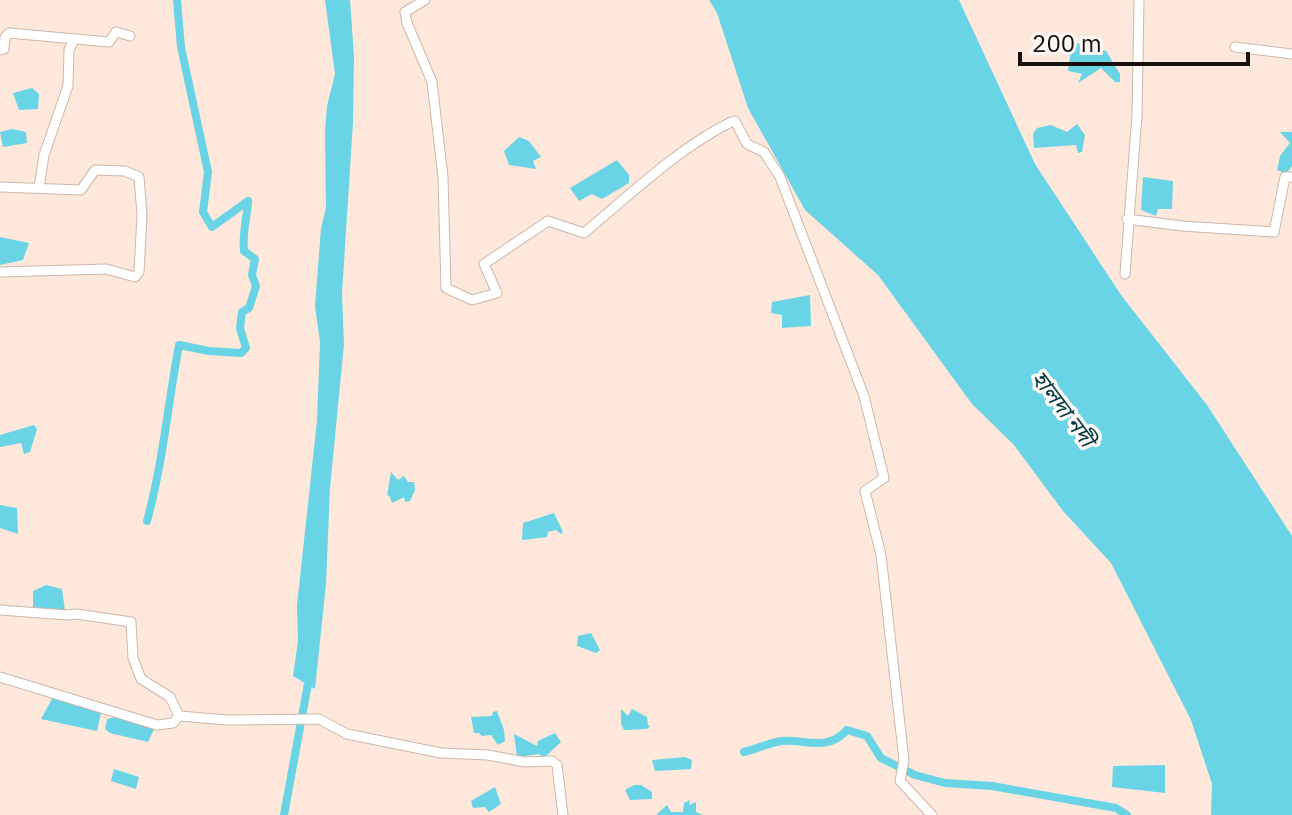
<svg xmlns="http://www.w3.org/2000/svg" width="1292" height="815" viewBox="0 0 1292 815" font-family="'IBM Plex Sans','Noto Sans Bengali',sans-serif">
  <rect width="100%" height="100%" fill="#fee8db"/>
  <path fill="#68d4e6" d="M 325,0 L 350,0 L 354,56 L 353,122 L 342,294 L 344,344 L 330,488 L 326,584 L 315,689 L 293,676 L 298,641 L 297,605 L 317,421 L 320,342 L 315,306 L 321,228 L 326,208 L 325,133 L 327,106 L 335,74 Z
    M 709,0 L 959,0 L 1035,164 L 1121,295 L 1207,405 L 1292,536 L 1292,815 L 1211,815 L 1212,784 L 1191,720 L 1111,563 L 1063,511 L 1014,445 L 972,404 L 878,275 L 805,210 L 748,108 L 717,13 Z
    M 1072,42 L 1106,51 L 1120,74 L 1120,82 L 1115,82 L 1101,68 L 1078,83 L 1082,74 L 1068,71 Z
    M 32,88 L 39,94 L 38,109 L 19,110 L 13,93 Z
    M 1077,124 L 1085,135 L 1082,152 L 1078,153 L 1076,145 L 1034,148 L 1033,134 L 1037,128 L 1051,125 L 1067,132 Z
    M 12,129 L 26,132 L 27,143 L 3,147 L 0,132 Z
    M 1280,132 L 1292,132 L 1292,166 L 1286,174 L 1277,170 L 1280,156 L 1290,143 Z
    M 519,137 L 529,141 L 541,157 L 533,161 L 536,169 L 509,165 L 504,151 Z
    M 617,160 L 629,175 L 629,183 L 602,199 L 592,194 L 579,201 L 570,188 Z
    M 1143,177 L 1173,181 L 1172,209 L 1158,209 L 1156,216 L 1141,210 Z
    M 0,237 L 29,243 L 23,260 L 0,265 Z
    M 810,295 L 811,326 L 782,328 L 782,315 L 771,313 L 772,302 Z
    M 34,425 L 37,429 L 30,452 L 24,454 L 21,443 L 0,447 L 0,435 Z
    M 391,472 L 398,480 L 404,476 L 408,482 L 414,482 L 415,490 L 410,501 L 405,502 L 404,497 L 392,503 L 389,495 L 387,496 Z
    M 0,505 L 17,508 L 18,534 L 0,528 Z
    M 554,513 L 563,532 L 561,534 L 556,530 L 548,532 L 547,537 L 522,540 L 523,523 Z
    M 46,585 L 62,589 L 65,611 L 57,614 L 33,607 L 33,591 Z
    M 591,633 L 600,650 L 596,653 L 577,646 L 578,636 Z
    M 53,697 L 101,713 L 97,731 L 41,719 Z
    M 621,709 L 628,716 L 632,709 L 647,717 L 648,725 L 650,726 L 647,729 L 624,730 L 621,724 Z
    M 497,711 L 504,730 L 505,741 L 498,745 L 491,735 L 482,736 L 479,733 L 474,733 L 471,717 L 492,716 L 493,712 Z
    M 115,717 L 154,729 L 148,742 L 110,733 L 105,729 L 107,719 Z
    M 555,733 L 561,742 L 542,760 L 540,754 L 517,757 L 514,734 L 537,746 L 538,741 Z
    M 685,757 L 692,760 L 691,769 L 655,771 L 652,760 Z
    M 1165,765 L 1165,793 L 1112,787 L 1113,766 Z
    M 114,769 L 139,777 L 136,789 L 111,781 Z
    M 634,785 L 641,785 L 652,792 L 652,799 L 630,800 L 625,790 Z
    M 495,787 L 501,804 L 489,812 L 485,807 L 473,808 L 471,801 Z
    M 690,800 L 689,805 L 696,802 L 696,812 L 703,815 L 656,815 L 667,805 L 671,812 L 683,812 L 684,803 Z"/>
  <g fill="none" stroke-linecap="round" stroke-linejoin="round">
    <path stroke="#68d4e6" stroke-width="8" d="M 147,521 C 163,463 168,403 179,345 L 209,351 L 241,353 L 246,348 L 240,328 L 242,312 L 249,308 L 256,286 L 252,275 L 255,259 L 244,251 C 242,233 247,219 248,201 L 212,227 L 203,212 L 208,172 L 181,47 L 177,0
      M 744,752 C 756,749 769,743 781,741 C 806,739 827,752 847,730 L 867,736 L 881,758 L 915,775 L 945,783 L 992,786 L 1116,808 L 1127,815
      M 284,815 L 309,678"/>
    <g stroke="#ccb7ab" stroke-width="11">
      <path id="street" d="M 425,0 L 405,12 L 407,23 L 432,82 L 443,177 L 446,288 L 472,300 L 497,293 L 484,264 L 548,221 L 584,233 C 631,194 677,149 731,122 L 735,121 L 747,144 L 764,152 L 780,177 L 864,396 L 884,478 L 865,491 L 881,555 L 904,760 L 900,781 L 932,815
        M 1235,47 L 1292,54
        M 0,50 L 4,49 L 5,37 L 9,33 L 109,42 L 116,32 L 130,36
        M 0,187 L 81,190 L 95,170 L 125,171 L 139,177 L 142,215 L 139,272 L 135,277 L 106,269 L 0,272
        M 39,188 L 44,155 L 68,86 L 69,50 L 74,40
        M 1127,219 L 1182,226 L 1274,232 L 1285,177 L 1292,177
        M 1125,274 L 1137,115 L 1139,0
        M 0,610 L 67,615 L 77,614 L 131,622 L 133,658 L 141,679 L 170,697 L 179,716 L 228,720 L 319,719 L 347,734 L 441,753 L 488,755 L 525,762 L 552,761 L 557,765 L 563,815
        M 0,677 L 157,725 L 173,723 L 179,716"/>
    </g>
    <use href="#street" stroke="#fff" stroke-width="9"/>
  </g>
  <g text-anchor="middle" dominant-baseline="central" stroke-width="7" stroke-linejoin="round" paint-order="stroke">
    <g font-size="22" font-style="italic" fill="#023840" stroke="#fdf9f6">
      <text transform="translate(1064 408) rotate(53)">হালদা নদী</text>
    </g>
  </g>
  <path d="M1020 52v12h228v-12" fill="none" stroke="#18100c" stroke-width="4"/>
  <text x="1032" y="52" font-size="24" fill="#18100c" stroke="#fdf9f6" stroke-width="6" paint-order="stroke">200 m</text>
</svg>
